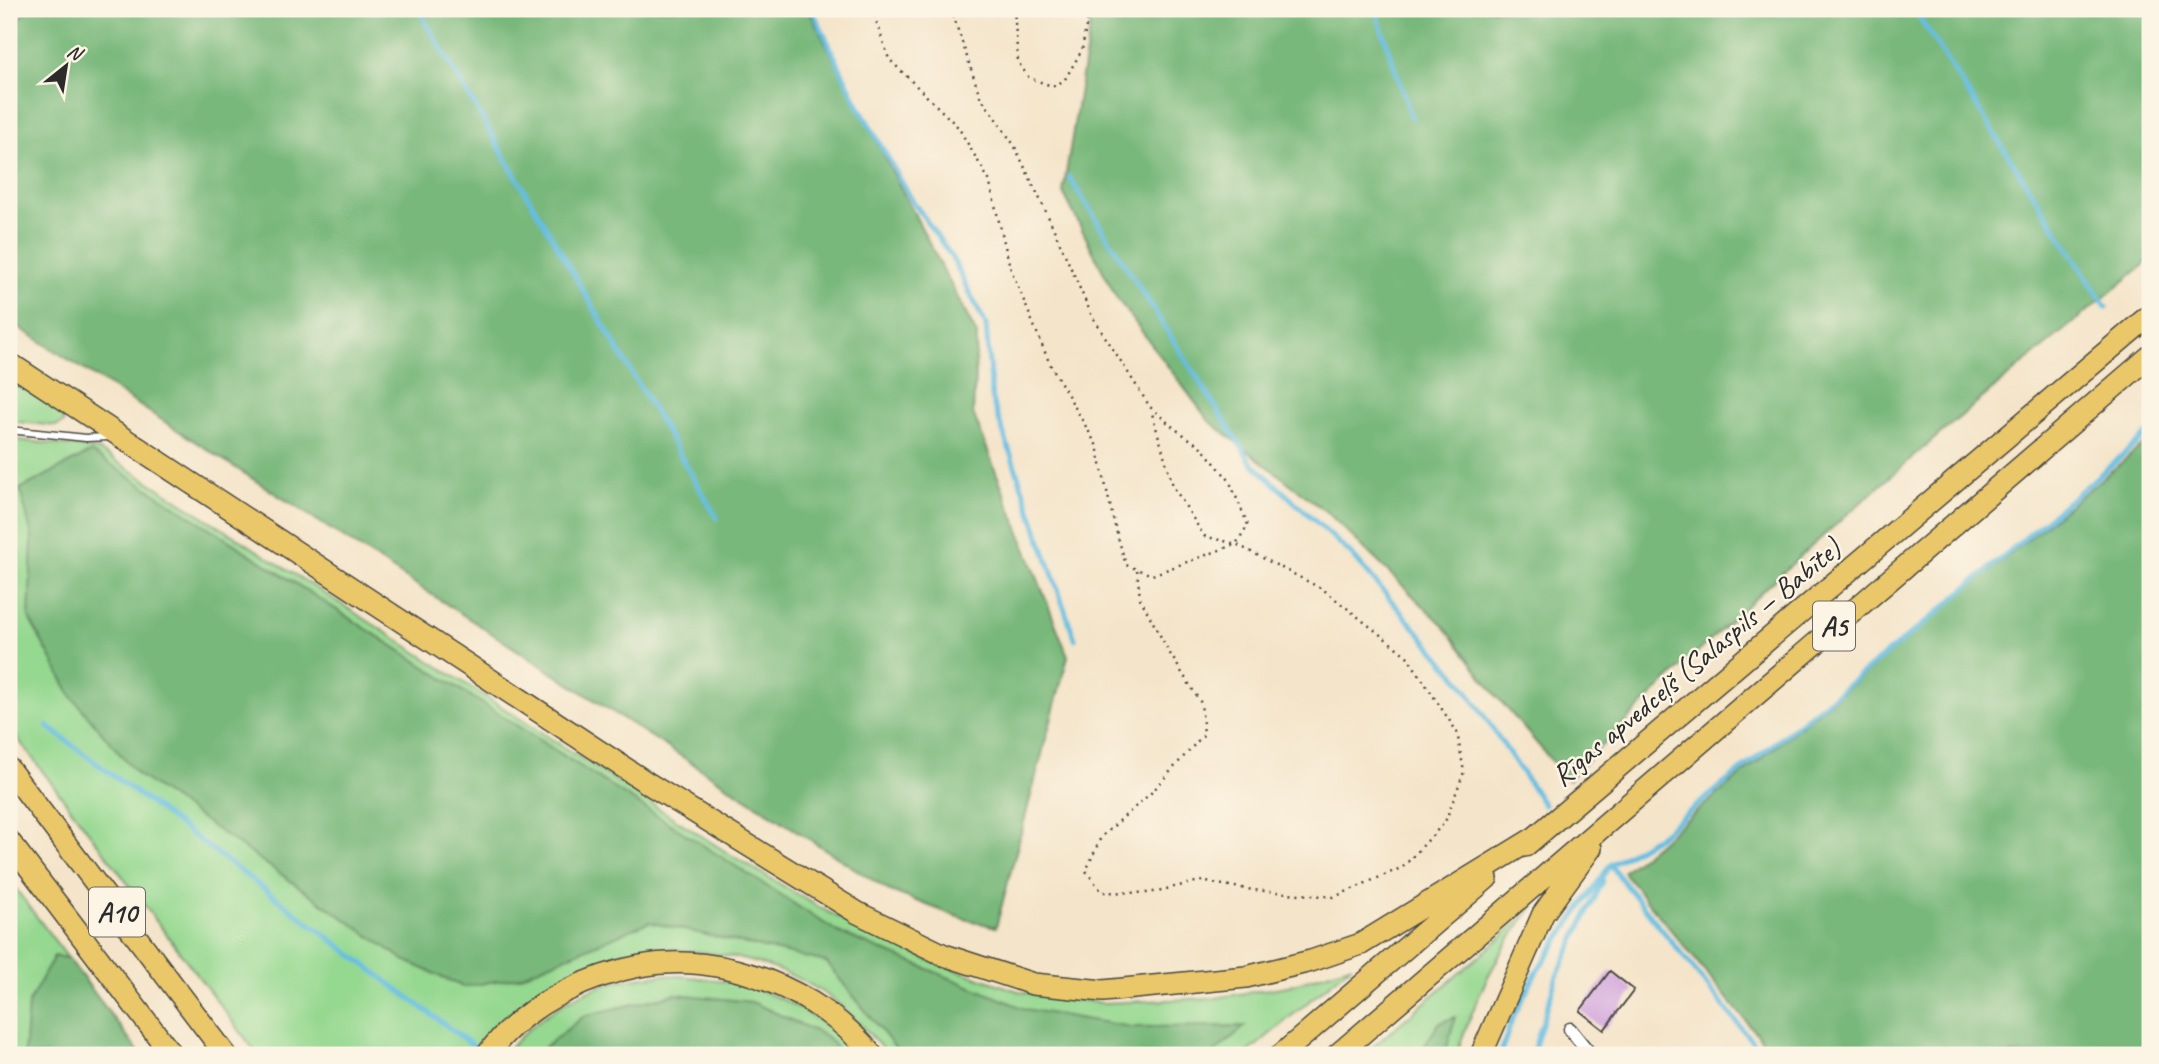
<svg xmlns="http://www.w3.org/2000/svg" width="2159" height="1064" viewBox="0 0 2159 1064" font-family="Caveat,sans-serif">
  <rect width="100%" height="100%" fill="#fcf5e5"/>
  <filter id="ink" filterUnits="userSpaceOnUse"><feTurbulence type="fractalNoise" baseFrequency=".0143" numOctaves="2"/><feDisplacementMap in="SourceGraphic" scale="14" xChannelSelector="R" yChannelSelector="G"/><feConvolveMatrix kernelMatrix="1 2 1 2 8 2 1 2 1" color-interpolation-filters="sRGB"/></filter>
  <filter id="wash" filterUnits="userSpaceOnUse"><feTurbulence type="fractalNoise" baseFrequency=".00686" numOctaves="4" result="noise"/><feDisplacementMap in="SourceGraphic" scale="28" xChannelSelector="R" yChannelSelector="G"/><feGaussianBlur stdDeviation="1.57" result="paint"/><feColorMatrix in="noise" values="0 0 0 0 0 0 0 0 0 0 0 0 0 0 0 0 0 1.4 0 .05"/><feComposite in="paint" operator="in"/></filter>
  <g filter="url(#wash)">
    <rect width="100%" height="100%" fill="#f4e4c9"/>
    <path fill="#95d890" stroke="#60825e" stroke-width="2" d="M 9,378 L 59,410 L 64,423 L 56,426 L 9,421 Z
      M 9,439 L 97,449 L 390,635 L 734,857 L 826,911 L 930,961 L 1021,992 L 1102,1003 L 1215,998 L 1288,986 L 1352,965 L 1245,1055 L 888,1055 C 868,1032 848,1009 822,992 C 783,967 737,955 691,951 C 682,951 673,949 664,949 C 591,954 516,995 474,1055 L 258,1055 L 9,727 Z
      M 9,880 L 141,1055 L 10,1055 Z
      M 1536,904 C 1497,948 1475,1001 1456,1055 L 1363,1055 L 1504,935 Z
      M 661,975 C 724,978 777,987 829,1028 C 839,1036 847,1046 856,1055 L 504,1055 C 533,1019 576,990 622,980 C 635,978 648,977 661,975 Z"/>
    <path fill="#78b87a" stroke="#527252" stroke-width="2" d="M 27,9 L 808,9 L 977,335 L 973,413 L 1068,656 L 996,927 L 961,918 L 888,890 L 9,321 L 9,31 Z
      M 1093,9 L 2150,9 L 2150,260 C 1948,423 1749,593 1568,780 L 1499,699 L 1443,625 L 1329,514 L 1209,421 L 1116,297 L 1063,192 Z
      M 2150,439 L 2150,1055 L 1774,1055 L 1623,872 Z
      M 91,452 L 838,932 L 1025,1009 L 1131,1027 L 1245,1026 L 1212,1055 L 901,1055 L 826,962 L 649,922 L 518,977 L 463,987 L 404,960 L 137,774 L 72,697 L 29,618 L 32,536 L 20,489 Z
      M 54,956 L 68,958 L 141,1055 L 24,1055 L 28,1004 Z
      M 676,994 L 752,1002 L 826,1036 L 843,1055 L 535,1055 L 584,1016 Z
      M 1455,1017 L 1445,1055 L 1419,1055 L 1439,1023 Z"/>
    <g fill="none" stroke-linecap="round" stroke-linejoin="round">
      <path stroke="#65bee2" stroke-width="5" d="M 418,9 L 717,518
        M 812,9 L 858,105 L 912,200 L 951,256 L 986,325 L 992,400 L 1075,639
        M 1375,9 L 1412,118
        M 1914,9 L 2106,307
        M 9,19 L 15,9
        M 1069,177 L 1251,462 L 1353,556 L 1462,683 L 1544,805
        M 47,726 L 480,1051
        M 1610,865 L 1763,1055
        M 1500,1055 L 1513,1017 L 1537,971 L 1610,865 L 1659,836 L 1931,618 L 2150,432
        M 1532,1055 L 1557,976 L 1603,881"/>
    </g>
    <g id="blocks">
      <path fill="#cf9fdd" d="M 1610,971 L 1634,990 L 1604,1030 L 1580,1011 Z"/>
    </g>
  </g>
  <g filter="url(#ink)">
    <use href="#blocks" fill-opacity="0" stroke="#494743" stroke-width="2"/>
    <g fill="none" stroke-linecap="round" stroke-linejoin="round">
      <g stroke="#494743" stroke-width="9">
        <path id="service" d="M 9,430 L 86,438 L 108,437"/>
      </g>
      <g stroke="#494743" stroke-width="15">
        <path id="minor" d="M 1570,1029 L 1591,1055"/>
      </g>
      <g stroke="#494743" stroke-width="24">
        <path id="trunk" d="M 9,363 L 649,784 L 858,913 L 944,955 L 1033,984 L 1103,991 L 1246,977 L 1311,961 L 1361,944 L 1534,838
          M 9,769 L 226,1055
          M 9,841 L 172,1055
          M 1525,846 L 2150,315
          M 487,1055 C 506,1028 535,1006 564,992 C 588,980 613,971 640,966 C 723,951 820,990 872,1055
          M 1281,1055 L 1487,878
          M 1337,1055 L 2150,356
          M 1481,1055 L 1543,914 L 1591,848"/>
      </g>
      <path stroke="#494743" stroke-width="2.5" stroke-dasharray="2 5" stroke-linecap="butt" d="M 872,9 L 889,59 L 958,127 L 989,180 L 1010,267 L 1049,362 L 1097,446 L 1114,523 L 1126,565 L 1152,575 L 1236,544 L 1248,525 L 1229,480 L 1201,447 L 1174,428 L 1150,407 L 1092,316 L 1048,216 L 1014,145 L 980,96 L 951,9
        M 1014,9 L 1018,62 L 1029,78 L 1052,86 L 1064,81 L 1082,50 L 1089,9
        M 1137,570 L 1140,598 L 1169,652 L 1201,703 L 1204,734 L 1152,792 L 1101,837 L 1086,871 L 1102,892 L 1149,893 L 1200,881 L 1253,890 L 1334,897 L 1403,867 L 1445,822 L 1464,772 L 1457,732 L 1407,656 L 1324,590 L 1236,544 L 1204,536 L 1173,486 L 1151,410"/>
      <use href="#service" stroke="#fff" stroke-width="6"/>
      <use href="#minor" stroke="#fff" stroke-width="12"/>
      <use href="#trunk" stroke="#eac769" stroke-width="21"/>
    </g>
  </g>
  <g text-anchor="middle" dominant-baseline="central" stroke-width="5" stroke-linejoin="round" paint-order="stroke">
    <g fill="#fcf5e5" stroke="#6a6863" stroke-width="2">
      <rect x="1813" y="601.5" width="42" height="49" rx="5"/>
      <rect x="89" y="887.5" width="56" height="49" rx="5"/>
    </g>
    <g font-size="28" font-weight="bold" fill="#2b2b2b">
      <text x="1834" y="626">A5</text>
      <text x="117" y="912">A10</text>
    </g>
    <g font-size="30" fill="#2b2b2b" stroke="#fcf5e5">
      <text transform="translate(1696 662) rotate(-40)">Rīgas apvedceļš (Salaspils — Babīte)</text>
    </g>
  </g>
  <rect width="2159" height="1064" fill="none" stroke="#fcf5e5" stroke-width="35"/>
  <g transform="translate(66 66) rotate(30)" stroke="#fcf5e5" stroke-width="5" paint-order="stroke">
  <path d="M0-5L12 26L0 18L-12 26Z" fill="#2b2b2b"/>
  <text y="-10" font-size="19" font-weight="bold" text-anchor="middle" fill="#2b2b2b">N</text>
  </g>
</svg>
